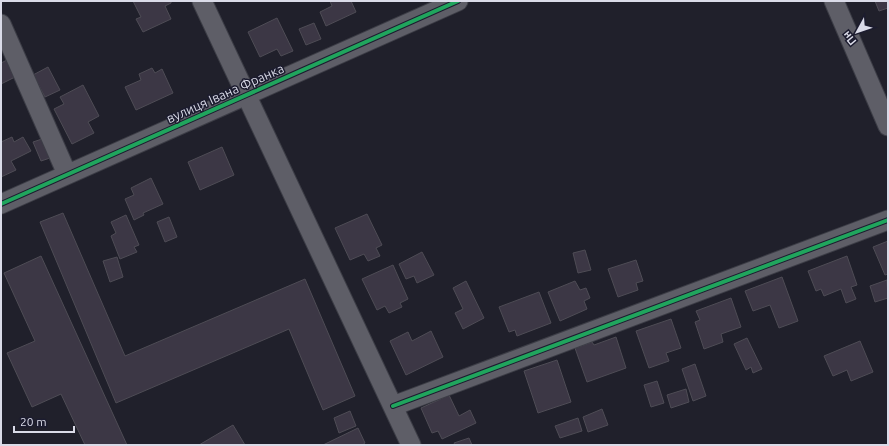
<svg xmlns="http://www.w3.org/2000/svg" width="889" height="446" viewBox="0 0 889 446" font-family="Ubuntu,sans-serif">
  <rect width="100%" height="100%" fill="#20202b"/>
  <path fill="#3c3745" stroke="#4e4c55" d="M 133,1 L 171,1 L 171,3 L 165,6 L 171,19 L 143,32 L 136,19 L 141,17 Z
    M 330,1 L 351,1 L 356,12 L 326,26 L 320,12 L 332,6 Z
    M 875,1 L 888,1 L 888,8 L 879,11 Z
    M 277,18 L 293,51 L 281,56 L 277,49 L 260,57 L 248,32 Z
    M 314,23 L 321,39 L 306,45 L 299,29 Z
    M 7,60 L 15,77 L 1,84 L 1,63 Z
    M 48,67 L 60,90 L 45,97 L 33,75 Z
    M 152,68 L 155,73 L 162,69 L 173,93 L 136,110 L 125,87 L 141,80 L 139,74 Z
    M 83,85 L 99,116 L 88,122 L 94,133 L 72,144 L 54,109 L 64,104 L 60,97 Z
    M 12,137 L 14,142 L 23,137 L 31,151 L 11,161 L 16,170 L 1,177 L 1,142 Z
    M 45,138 L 53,157 L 41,161 L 33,142 Z
    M 222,147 L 234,175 L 200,190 L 188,162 Z
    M 151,178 L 163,204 L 143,213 L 144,215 L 134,220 L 125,199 L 134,195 L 131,188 Z
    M 63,213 L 125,356 L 305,279 L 355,396 L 323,410 L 289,329 L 116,403 L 40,222 Z
    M 367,214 L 382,245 L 376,248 L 380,256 L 368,261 L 364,254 L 350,260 L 335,228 Z
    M 126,215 L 139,245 L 134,247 L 137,252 L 120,259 L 111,236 L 116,233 L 111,222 Z
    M 169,217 L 177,237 L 165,242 L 157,222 Z
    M 888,241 L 888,274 L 885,275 L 873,247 Z
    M 585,250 L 591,270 L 578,273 L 573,253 Z
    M 422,252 L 434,275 L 417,283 L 414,276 L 406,279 L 399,264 Z
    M 41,256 L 127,445 L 85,445 L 61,394 L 32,407 L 7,353 L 35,341 L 4,273 Z
    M 847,256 L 857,285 L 851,287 L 856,299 L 846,303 L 841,289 L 824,296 L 821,289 L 816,291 L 808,271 Z
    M 117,257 L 123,277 L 110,282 L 103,261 Z
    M 636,260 L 643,281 L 636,283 L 638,290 L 618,297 L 608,269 Z
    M 393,265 L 408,299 L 400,303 L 402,307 L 389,313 L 385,306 L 377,310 L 362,279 Z
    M 782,277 L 798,321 L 779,328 L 770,305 L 753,311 L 745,291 Z
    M 887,280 L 888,298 L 875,302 L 870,286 Z
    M 466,281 L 484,318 L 463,329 L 455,313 L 463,309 L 453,288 Z
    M 575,281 L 580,290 L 586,288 L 590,298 L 584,301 L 587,309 L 560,321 L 548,292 Z
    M 539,292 L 551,323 L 517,336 L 515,330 L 509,332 L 499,307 Z
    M 731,298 L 741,327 L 721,334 L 723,342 L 704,349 L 695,322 L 700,320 L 696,311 Z
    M 671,319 L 681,348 L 666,353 L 669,361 L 649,368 L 636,331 Z
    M 431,331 L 443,357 L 406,375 L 390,341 L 408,332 L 412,341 Z
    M 616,337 L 626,368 L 587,382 L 575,348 L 592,342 L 594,345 Z
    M 747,338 L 762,369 L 753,373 L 751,367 L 746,370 L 734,344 Z
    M 860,341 L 873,372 L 851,381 L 847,370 L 833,376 L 824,356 Z
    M 557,360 L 571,402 L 538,413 L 524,371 Z
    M 695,364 L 706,396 L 693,401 L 682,369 Z
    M 657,381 L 664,403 L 651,407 L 644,385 Z
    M 686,389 L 689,402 L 671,408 L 667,395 Z
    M 449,395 L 459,416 L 470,410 L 476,423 L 442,439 L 438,431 L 432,433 L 421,408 Z
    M 602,409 L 608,425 L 588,432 L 583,417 Z
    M 350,411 L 356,426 L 339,433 L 334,418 Z
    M 578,418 L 582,431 L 560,438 L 555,426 Z
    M 233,425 L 245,445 L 199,445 Z
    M 358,428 L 365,443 L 362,445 L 323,445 Z
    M 469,438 L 472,445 L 455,445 L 454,443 Z"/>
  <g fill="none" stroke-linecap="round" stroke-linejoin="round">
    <g stroke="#3c3d46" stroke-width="21">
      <path id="minor" d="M 202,1 L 411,445
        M 834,1 L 888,126
        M 1,24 L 67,174
        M 1,204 L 458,1
        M 393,406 L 888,220"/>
    </g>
    <use href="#minor" stroke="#5e5e67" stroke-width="19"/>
    <g stroke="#1c1c2f" stroke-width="6">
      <path id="cycleway" d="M 1,204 L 458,1
        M 393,406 L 888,220"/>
    </g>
    <use href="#cycleway" stroke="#20a55d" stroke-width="4"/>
  </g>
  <g text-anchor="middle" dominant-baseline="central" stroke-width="3" stroke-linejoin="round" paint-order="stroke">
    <g font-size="13" fill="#dadbe8" stroke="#1c1c2f">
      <text transform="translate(225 93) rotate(-24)">вулиця Івана Франка</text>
    </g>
  </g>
  <rect width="889" height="446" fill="none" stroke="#dadbe8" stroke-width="4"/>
  <g transform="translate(857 32) rotate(230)" stroke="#1c1c2f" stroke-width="3" paint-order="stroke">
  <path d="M0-3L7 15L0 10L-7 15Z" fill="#dadbe8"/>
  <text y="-6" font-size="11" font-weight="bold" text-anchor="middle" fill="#dadbe8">Пн</text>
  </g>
  <path d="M14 426v6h60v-6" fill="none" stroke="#dadbe8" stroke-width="2"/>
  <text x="20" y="426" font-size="12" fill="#dadbe8" stroke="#1c1c2f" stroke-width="3" paint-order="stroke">20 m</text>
</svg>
